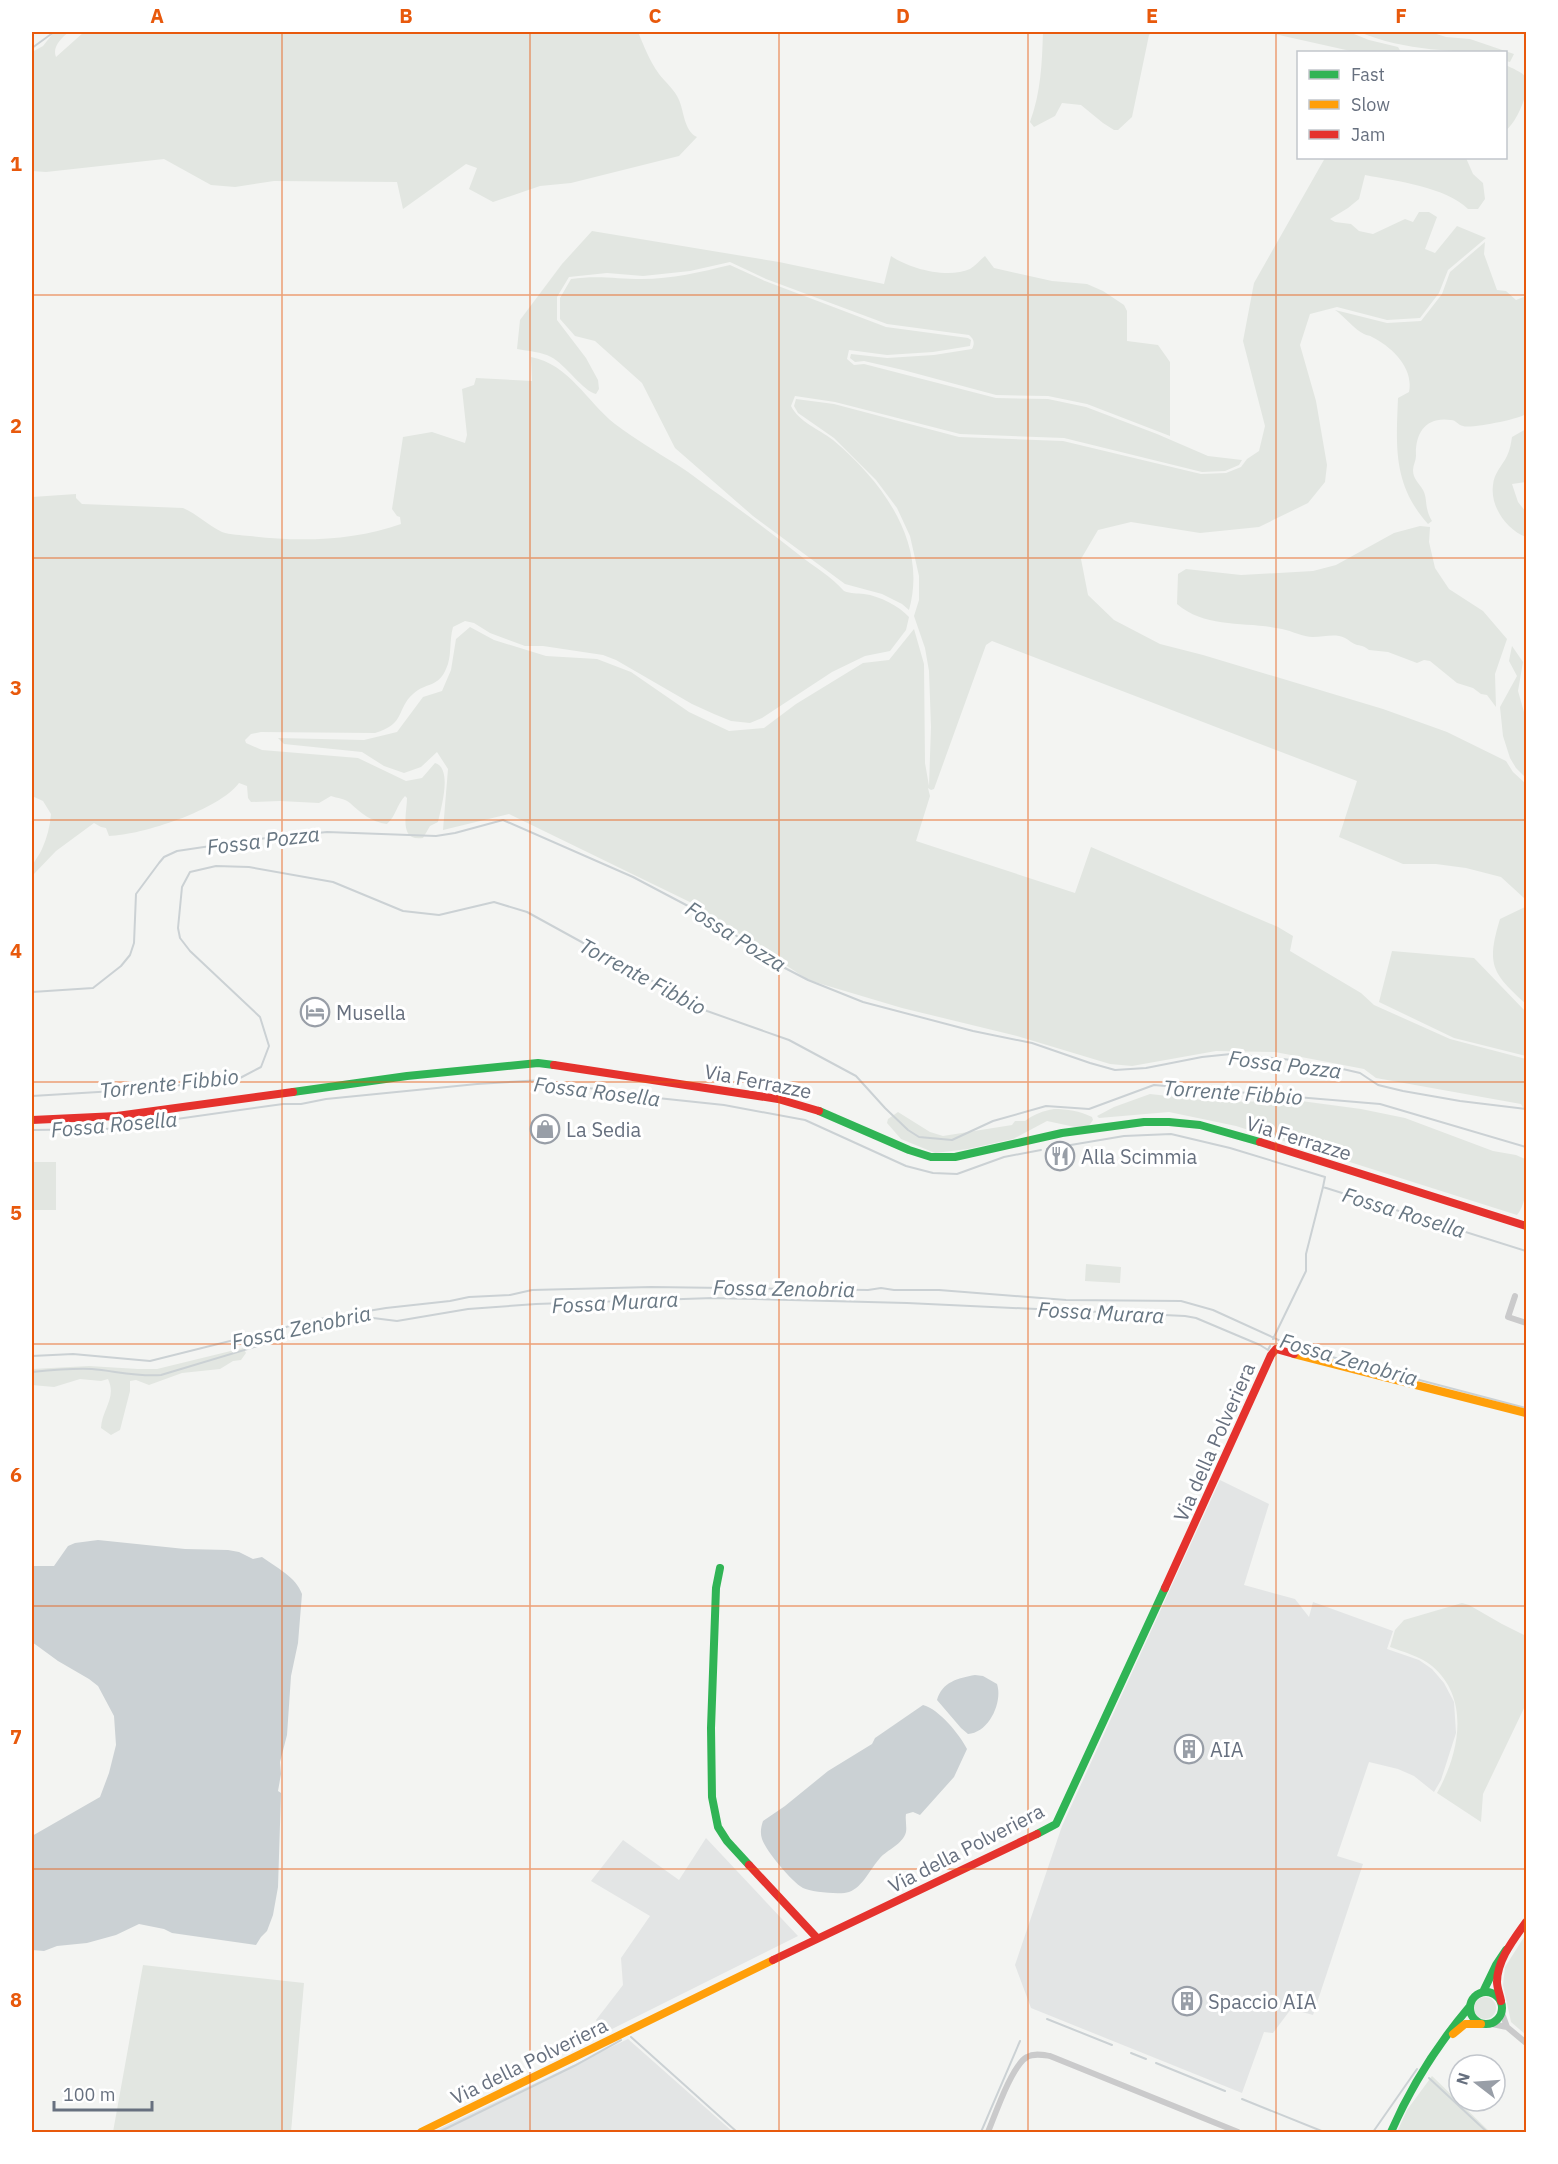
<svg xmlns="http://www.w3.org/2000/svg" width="1558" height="2164" viewBox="0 0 1558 2164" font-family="'IBM Plex Sans',sans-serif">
  <rect width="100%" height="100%" fill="#f3f4f2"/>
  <path fill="#e3e5e5" d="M 1220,1480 L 1269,1504 L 1244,1585 L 1295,1599 L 1309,1617 L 1313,1602 L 1393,1631 L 1387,1649 L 1419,1660 L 1432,1669 L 1444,1683 L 1454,1702 L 1456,1733 L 1441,1780 L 1434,1792 L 1414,1776 L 1398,1769 L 1369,1762 L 1337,1856 L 1363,1864 L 1313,2015 L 1291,2009 L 1273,2033 L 1264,2032 L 1242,2093 L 1031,2008 L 1015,1965 L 1062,1826 Z
    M 706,1838 L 798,1936 L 602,2034 L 596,2020 L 623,1985 L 621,1958 L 650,1916 L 591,1881 L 623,1840 L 679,1880 Z
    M 628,2039 L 733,2132 L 432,2132 Z"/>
  <path fill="#e2e6e1" d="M 54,32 L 69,32 C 61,38 52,47 56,57 L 84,32 L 638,32 C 644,46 649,60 659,74 C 665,82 675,90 679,100 C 684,111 684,131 697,137 L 679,156 L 571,183 L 540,186 L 493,202 L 469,189 L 477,168 L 466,164 L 403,209 L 397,182 L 274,181 L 235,187 L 211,185 L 164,159 L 46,172 L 32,171 L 32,52 L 43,46 Z
    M 1043,32 L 1152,32 L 1149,35 L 1132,117 L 1118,130 L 1114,130 L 1103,123 L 1081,105 L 1062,103 L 1055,116 L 1034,127 L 1030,122 C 1041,92 1042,63 1043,32 Z
    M 1265,32 L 1349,32 L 1369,40 L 1398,47 L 1401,52 L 1355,52 Z
    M 1359,32 L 1430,32 L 1446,37 L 1470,39 L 1514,54 L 1510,62 L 1506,61 L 1506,52 C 1456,52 1405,51 1359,32 Z
    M 1506,65 C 1511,68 1523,72 1526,78 C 1531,90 1516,124 1506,130 Z
    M 1325,158 L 1466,158 L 1473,174 L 1483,183 L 1485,199 L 1478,209 L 1468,209 C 1446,187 1396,181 1365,175 L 1359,199 L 1348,208 L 1330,219 L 1335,222 L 1351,224 L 1359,231 L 1373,234 L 1405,219 L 1413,222 L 1419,212 L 1429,212 L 1437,217 L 1425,249 L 1435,253 L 1457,226 L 1486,238 L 1448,270 L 1439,293 L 1420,318 L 1387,320 L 1337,307 L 1310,314 L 1300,345 L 1316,401 L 1327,465 L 1325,482 L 1308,503 L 1259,527 L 1200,533 L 1131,522 L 1098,530 L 1081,559 L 1088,595 L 1114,620 L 1160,644 L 1203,655 L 1383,709 L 1447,732 L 1506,761 L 1513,772 L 1526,784 L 1526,1004 C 1492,973 1486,965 1500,919 L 1525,907 L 1524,898 L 1501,877 L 1466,868 L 1436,864 L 1403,864 L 1339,837 L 1357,781 L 992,641 L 986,645 L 934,789 L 931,790 L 928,788 L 930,796 L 916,841 L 1075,893 L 1091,847 L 1278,927 L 1293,936 L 1290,951 L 1361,993 L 1374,1005 L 1450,1039 L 1526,1059 L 1526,1113 L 1521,1104 L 1376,1078 L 1364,1069 L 1275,1052 L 1216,1051 L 1132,1066 L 1110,1064 L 1017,1036 L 902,1008 L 808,980 L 698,906 L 509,814 L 443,830 L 448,769 L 437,752 L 421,767 L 404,773 L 384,766 L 362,752 L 284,744 L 278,738 L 364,740 L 397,732 L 423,697 L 442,691 L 451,670 L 456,639 L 470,627 L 494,640 L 546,656 L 597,659 L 631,672 L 689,712 L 729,731 L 764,728 L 796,704 L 863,663 L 889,660 L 914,629 L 924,664 L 925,763 L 929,786 L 931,727 L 929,671 L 925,648 L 914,616 L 919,600 L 919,576 L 910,536 L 897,508 L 876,480 L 834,438 L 798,413 L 794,406 L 796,399 L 834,404 L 959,437 L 1063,441 L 1201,474 L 1226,473 L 1241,467 L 1247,459 L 1259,451 L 1265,426 L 1243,341 L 1254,283 Z
    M 592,231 L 779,262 L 884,284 L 891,256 C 910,269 948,279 970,269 C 975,266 980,260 985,256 L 994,268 L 1052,281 L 1087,284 L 1103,291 L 1124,305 L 1127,311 L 1127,341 L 1158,345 L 1170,362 L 1170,436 L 1087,404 L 1048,396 L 996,395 L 903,370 L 864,361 L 855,362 L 850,358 L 851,354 L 887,358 L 934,355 L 972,349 C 975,343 974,339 969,335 L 887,324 L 766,279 L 730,262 L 690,271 L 643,276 L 607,273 L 569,277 L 557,297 L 557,320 L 586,358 L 598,380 L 599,389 L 596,394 C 584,392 565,364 551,357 C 542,352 528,351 517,349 L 520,320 L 562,264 Z
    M 1485,242 L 1484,254 L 1497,290 L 1506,291 L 1516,300 L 1526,296 L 1526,414 C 1520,419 1470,429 1463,426 C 1458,425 1456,420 1451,420 C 1425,416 1415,434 1416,456 C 1416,461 1413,465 1413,470 C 1413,479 1419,483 1423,490 C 1428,499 1424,508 1432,521 L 1428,524 C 1393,485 1396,447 1398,398 L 1409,392 C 1414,368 1392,347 1372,337 C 1370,335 1367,336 1364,334 C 1355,330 1344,316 1335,310 L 1387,323 L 1421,321 L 1442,294 L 1450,272 Z
    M 730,265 L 765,281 L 886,327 L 968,338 L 971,340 L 970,346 L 933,352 L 887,355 L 849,350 L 847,359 L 854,365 L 864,364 L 996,398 L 1048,399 L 1086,407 L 1157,434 L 1208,456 L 1242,460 L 1239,465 L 1225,471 L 1202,472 L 1064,438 L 960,434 L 835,402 L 795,396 L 791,406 C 799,422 819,429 833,440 C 883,482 928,543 909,610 L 902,604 L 882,594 L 845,584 L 753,516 L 675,448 L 642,383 L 595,341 L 575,336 L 560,319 L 560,298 L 571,279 C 598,275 616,279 642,279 C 671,279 701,272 730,265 Z
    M 531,357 C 569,364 587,402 615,424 C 635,439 655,451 676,464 C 692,474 706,486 721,496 C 747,515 773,534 798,554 C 813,566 832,577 844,591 C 851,594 857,593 864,594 C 880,596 899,606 909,617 L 906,630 L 890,651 L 865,656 L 832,672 L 762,718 L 750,723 L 731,721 L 714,714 L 692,704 L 616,660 L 603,655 L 543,646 L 525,646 L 490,633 L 474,623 L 465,621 L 453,627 C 449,641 452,657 446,669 C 438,688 426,682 413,694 C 396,709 406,724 375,733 L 261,732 L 251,734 L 245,740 L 246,743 L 262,750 L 358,758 L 406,781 L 422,778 L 435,763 C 453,768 441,808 438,822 L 430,826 L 423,838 C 398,842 407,813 407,798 L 405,796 C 397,804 396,816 387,824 C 371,822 361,813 350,803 C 346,799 337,798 331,796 L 319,803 L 280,801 L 251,802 L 248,798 L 247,786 L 239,783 C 219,810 142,835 109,836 L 106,828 L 101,827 L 94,823 L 56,851 L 32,876 C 31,861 36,862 42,849 C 47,838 50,826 51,814 L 43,801 L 32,796 L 32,497 L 76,494 L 76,498 L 82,504 L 183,508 C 197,514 208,525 222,532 C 230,535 241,535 250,536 C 298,542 354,541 401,524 L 400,517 L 397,516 L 392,509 L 403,437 L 432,432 L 465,443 L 467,435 L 462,389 L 474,385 L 476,378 L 532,381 Z
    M 1526,429 L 1526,482 L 1512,484 L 1518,502 L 1526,512 L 1526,537 C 1507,530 1490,507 1493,485 C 1494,473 1502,466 1507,456 C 1510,450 1511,443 1512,437 Z
    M 1420,526 L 1430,527 L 1429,542 L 1435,568 L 1449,589 L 1483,611 L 1507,639 L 1495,674 L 1496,707 L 1487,695 L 1481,694 L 1473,688 L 1457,683 L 1430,661 L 1424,660 L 1417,663 L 1388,652 L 1369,650 C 1364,646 1363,646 1357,645 C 1353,644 1349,640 1345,638 C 1335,633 1324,637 1313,637 C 1303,637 1292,631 1282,629 C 1246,621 1206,629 1177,604 L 1178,574 L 1186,569 L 1241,575 L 1313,571 L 1336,565 L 1394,533 Z
    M 1512,646 L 1523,662 L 1518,691 L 1526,719 L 1526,778 L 1516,768 L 1510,758 L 1503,736 L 1500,707 L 1517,676 L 1509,661 Z
    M 1392,951 L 1474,958 L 1526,1012 L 1526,1056 L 1454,1038 L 1379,1002 Z
    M 1150,1094 L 1221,1102 L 1301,1101 L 1361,1109 L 1405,1118 L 1493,1151 L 1516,1155 L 1525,1159 C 1529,1175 1527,1203 1517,1215 L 1236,1126 L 1169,1112 L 1099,1118 L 1097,1116 L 1114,1107 Z
    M 1054,1109 C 1067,1109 1080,1111 1092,1117 L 1093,1120 L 1088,1127 L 1075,1127 L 1047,1121 L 1013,1139 L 968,1149 L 935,1153 L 901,1139 L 887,1123 L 888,1119 L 898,1112 L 930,1132 L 943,1136 L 1012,1125 L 1015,1121 L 1025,1121 C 1034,1114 1043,1111 1054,1109 Z
    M 32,1162 L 56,1162 L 56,1210 L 32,1210 Z
    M 1086,1264 L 1121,1267 L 1120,1283 L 1085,1281 Z
    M 243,1348 L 246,1353 L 241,1360 L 233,1361 L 220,1369 L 182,1373 L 149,1385 L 136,1380 L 130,1381 L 130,1391 L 120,1430 L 111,1435 L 101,1428 C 102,1409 117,1398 108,1379 L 101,1381 L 80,1379 L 54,1387 L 32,1385 L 32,1369 L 89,1366 L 138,1369 L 157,1369 Z
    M 1462,1603 L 1469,1605 L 1502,1624 L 1526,1636 L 1526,1704 L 1483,1794 L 1481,1822 L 1437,1793 C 1459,1754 1471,1699 1432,1666 C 1420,1656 1403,1652 1390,1647 L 1395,1630 L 1404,1620 Z
    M 1526,1934 L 1526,2035 L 1511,2022 L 1503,1985 L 1505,1967 Z
    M 143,1965 L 304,1983 L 291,2132 L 113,2132 Z
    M1474 2008a11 11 0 1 1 22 0a11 11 0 1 1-22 0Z
    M 1432,2076 L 1490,2132 L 1397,2132 L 1407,2110 Z"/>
  <path fill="#cbd1d4" d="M 98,1540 L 185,1549 L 228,1550 L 239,1552 L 253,1559 L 262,1557 C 277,1568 296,1577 302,1594 L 298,1643 L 291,1676 L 287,1735 L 280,1762 L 281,1774 L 278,1791 L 281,1793 L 278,1887 L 273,1915 L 267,1931 L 261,1937 L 256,1945 L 172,1933 L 164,1929 L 139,1924 L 116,1935 L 87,1943 L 57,1946 L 44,1951 L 32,1950 L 32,1836 L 100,1797 L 109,1773 L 116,1745 L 114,1716 L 98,1686 L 89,1679 L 58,1661 L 32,1642 L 32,1566 L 54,1566 L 68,1546 L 75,1543 Z
    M 975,1675 L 983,1676 L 997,1684 C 1003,1702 989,1733 968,1734 L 961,1728 L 937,1700 C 942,1682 958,1678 975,1675 Z
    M 923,1705 C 939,1709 960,1735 967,1749 L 954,1777 L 920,1815 L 913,1812 L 906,1814 C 905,1820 907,1826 906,1832 C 903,1844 887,1850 880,1858 C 870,1869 863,1887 849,1892 C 841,1895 811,1892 803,1888 C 792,1882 766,1851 762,1839 C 760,1833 761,1827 763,1821 L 785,1806 L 828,1771 L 872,1744 L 875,1738 Z"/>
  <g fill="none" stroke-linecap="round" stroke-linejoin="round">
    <path stroke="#cbd1d4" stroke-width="2" d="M 32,48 L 54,32
      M 32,992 L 93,988 L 121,966 L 130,955 L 134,943 L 136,894 L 159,863 L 164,857 L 177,851 L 258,839 L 327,832 L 436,836 L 455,833 L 503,820 L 633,877 L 707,916 L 781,966 L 808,980 L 863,1002 L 973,1031 L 1032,1043 L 1090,1063 L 1115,1070 L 1146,1068 L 1202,1057 L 1231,1054 L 1292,1060 L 1334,1067 L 1360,1073 L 1378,1085 L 1403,1091 L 1460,1101 L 1526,1109
      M 32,1096 L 148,1089 L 240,1078 L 261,1067 L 269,1046 L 260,1017 L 190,951 L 180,938 L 178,928 L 182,887 L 190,872 L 216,866 L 249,867 L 333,882 L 403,911 L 439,915 L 494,902 L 527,912 L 707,1011 L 789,1040 L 856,1076 L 885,1108 L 908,1130 L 919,1137 L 952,1140 L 993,1121 L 1046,1106 L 1089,1109 L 1154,1085 L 1380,1104 L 1526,1147
      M 32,1130 L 106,1129 L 283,1104 L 301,1104 L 326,1099 L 477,1084 L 543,1080 L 629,1095 L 724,1105 L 805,1120 L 906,1166 L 933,1173 L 957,1174 L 1004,1157 L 1041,1150
      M 1047,1149 L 1124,1136 L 1171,1134 L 1230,1148 L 1325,1177 L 1323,1187 L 1526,1251
      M 1526,1209 L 1526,1216
      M 1273,1339 L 1306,1271 L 1306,1254 L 1323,1187
      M 32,1356 L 73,1354 L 150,1361 L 314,1320 L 386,1308 L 450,1301 L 469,1297 L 510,1295 L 532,1290 L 651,1287 L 868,1290 L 881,1288 L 894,1290 L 939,1290 L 1066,1300 L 1181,1301 L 1213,1310 L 1294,1347 L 1526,1408
      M 32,1372 C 52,1370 72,1368 92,1369 C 115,1371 138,1377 161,1375 L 298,1334 L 334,1325 L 373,1318 L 397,1321 L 468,1309 L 536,1304 L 713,1298 L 907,1303 L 1185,1316 L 1196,1318 L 1260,1345 L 1268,1350 L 1270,1346
      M 1047,2019 L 1112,2045
      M 631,2037 L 737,2132
      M 1131,2053 L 1146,2059
      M 1156,2063 L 1225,2091
      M 1429,2078 L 1487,2132
      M 1242,2099 L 1324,2132
      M 439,2132 L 574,2066 L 621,2040
      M 981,2132 L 1020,2041
      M 1373,2132 L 1417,2069"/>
    <path stroke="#cacacb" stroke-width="6" d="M 1515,1296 L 1508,1317 L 1526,1323
      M 1502,2013 L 1507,2027
      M 1492,2024 L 1507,2027 L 1526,2043
      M 988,2132 C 995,2115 1012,2065 1027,2057 C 1034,2053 1043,2055 1050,2056 L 1238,2132"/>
    <path stroke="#30b455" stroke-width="8" d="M 293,1092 L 407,1076 L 538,1063 L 554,1065
      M 819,1111 L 909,1150 L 931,1157 L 955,1157 L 1062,1133 L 1144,1122 L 1169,1122 L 1200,1125 L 1260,1142
      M 720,1568 L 716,1588 L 711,1728 L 712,1797 L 718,1827 L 727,1841 L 749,1865
      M 1037,1834 L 1056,1824 L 1165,1588
      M1470 2008a16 16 0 1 1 32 0a16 16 0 1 1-32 0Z
      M 1483,1992 L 1496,1965 L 1506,1950
      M 1391,2132 C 1411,2086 1438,2044 1470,2006"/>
    <path stroke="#ff9f0a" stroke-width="8" d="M 1294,1354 L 1526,1413
      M 1453,2034 L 1465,2024 L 1481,2024
      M 421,2132 L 773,1960"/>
    <path stroke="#e5322d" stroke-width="8" d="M 554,1065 L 778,1099 L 819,1111
      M 32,1120 L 117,1116 L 293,1092
      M 1260,1142 L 1526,1226
      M 1165,1588 L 1271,1355 L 1276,1349 L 1294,1354
      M 749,1865 L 817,1938
      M 773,1960 L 1037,1834
      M 1501,2001 C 1500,1995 1497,1988 1497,1982 C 1497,1960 1514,1939 1526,1922"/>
  </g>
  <path fill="none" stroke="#e8590c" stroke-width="1.5" stroke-opacity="0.55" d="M 282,32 L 282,2132M 530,32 L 530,2132M 779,32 L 779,2132M 1028,32 L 1028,2132M 1276,32 L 1276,2132M 32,295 L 1526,295M 32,558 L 1526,558M 32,820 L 1526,820M 32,1082 L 1526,1082M 32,1344 L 1526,1344M 32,1606 L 1526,1606M 32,1869 L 1526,1869"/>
  <defs>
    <g id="hotel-ring" transform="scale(1.5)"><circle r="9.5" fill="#fff" stroke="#989ea7" stroke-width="1.5"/><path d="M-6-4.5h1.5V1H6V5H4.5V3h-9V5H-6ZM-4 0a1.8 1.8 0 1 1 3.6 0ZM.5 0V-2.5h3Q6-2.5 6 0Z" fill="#989ea7"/></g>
    <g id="shop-ring" transform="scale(1.5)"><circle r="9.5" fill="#fff" stroke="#989ea7" stroke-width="1.5"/><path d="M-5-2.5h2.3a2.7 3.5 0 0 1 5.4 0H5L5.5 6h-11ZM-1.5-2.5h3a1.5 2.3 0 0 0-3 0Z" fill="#989ea7"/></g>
    <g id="restaurant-ring" transform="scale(1.5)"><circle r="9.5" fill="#fff" stroke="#989ea7" stroke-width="1.5"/><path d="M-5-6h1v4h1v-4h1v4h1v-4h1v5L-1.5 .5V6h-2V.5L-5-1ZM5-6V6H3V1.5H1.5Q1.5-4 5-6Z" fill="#989ea7"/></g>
    <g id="building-ring" transform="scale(1.5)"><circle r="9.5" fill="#fff" stroke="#989ea7" stroke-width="1.5"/><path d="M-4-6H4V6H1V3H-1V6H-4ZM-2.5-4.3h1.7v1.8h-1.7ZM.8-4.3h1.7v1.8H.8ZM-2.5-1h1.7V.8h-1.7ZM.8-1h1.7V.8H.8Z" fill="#989ea7"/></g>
  </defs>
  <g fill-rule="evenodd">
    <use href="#hotel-ring" x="315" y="1012"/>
    <use href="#shop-ring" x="545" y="1129"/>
    <use href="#restaurant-ring" x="1060" y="1156"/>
    <use href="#building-ring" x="1189" y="1749"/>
    <use href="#building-ring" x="1187" y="2001"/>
  </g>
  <g text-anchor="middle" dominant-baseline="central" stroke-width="6" stroke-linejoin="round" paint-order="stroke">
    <g font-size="20" fill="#67707f" stroke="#fff" text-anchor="start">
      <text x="336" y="1012">Musella</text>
      <text x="566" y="1129">La Sedia</text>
      <text x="1081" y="1156">Alla Scimmia</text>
      <text x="1210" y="1749">AIA</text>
      <text x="1208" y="2001">Spaccio AIA</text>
    </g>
    <g font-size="20" fill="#67707f" stroke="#fff">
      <text transform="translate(758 1081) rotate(11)">Via Ferrazze</text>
      <text transform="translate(1299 1138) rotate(17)">Via Ferrazze</text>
      <text transform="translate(1214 1442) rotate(-66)">Via della Polveriera</text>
      <text transform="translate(966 1848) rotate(-27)">Via della Polveriera</text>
      <text transform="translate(529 2061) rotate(-26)">Via della Polveriera</text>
    </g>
    <g font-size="21" font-style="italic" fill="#687783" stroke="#fff">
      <text transform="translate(263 840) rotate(-7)">Fossa Pozza</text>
      <text transform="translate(736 936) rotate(32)">Fossa Pozza</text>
      <text transform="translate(643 976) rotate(28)">Torrente Fibbio</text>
      <text transform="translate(1285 1064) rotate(7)">Fossa Pozza</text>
      <text transform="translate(169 1083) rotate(-6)">Torrente Fibbio</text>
      <text transform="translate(597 1091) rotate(7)">Fossa Rosella</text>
      <text transform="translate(1233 1092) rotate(4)">Torrente Fibbio</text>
      <text transform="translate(114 1124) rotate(-5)">Fossa Rosella</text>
      <text transform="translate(1404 1212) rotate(17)">Fossa Rosella</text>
      <text transform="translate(784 1288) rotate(1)">Fossa Zenobria</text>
      <text transform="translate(615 1302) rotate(-3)">Fossa Murara</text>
      <text transform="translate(1101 1312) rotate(3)">Fossa Murara</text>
      <text transform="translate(301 1327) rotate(-12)">Fossa Zenobria</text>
      <text transform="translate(1349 1359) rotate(16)">Fossa Zenobria</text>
    </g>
  </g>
  <rect width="1558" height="2164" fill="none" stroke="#ffffff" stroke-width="66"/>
  <rect x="1297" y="51" width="210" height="108" fill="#ffffff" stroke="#c2c6cc" stroke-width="1.5"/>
  <rect x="1309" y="70" width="30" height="9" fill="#30b455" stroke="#c2c6cc" stroke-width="1.5"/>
  <text x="1351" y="81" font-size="18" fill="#67707f">Fast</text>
  <rect x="1309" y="100" width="30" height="9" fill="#ff9f0a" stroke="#c2c6cc" stroke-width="1.5"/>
  <text x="1351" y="111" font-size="18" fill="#67707f">Slow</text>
  <rect x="1309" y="130" width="30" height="9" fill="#e5322d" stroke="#c2c6cc" stroke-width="1.5"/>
  <text x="1351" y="141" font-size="18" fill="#67707f">Jam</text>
  <g transform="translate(1477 2083) rotate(287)"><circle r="28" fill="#ffffff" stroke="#c2c6cc" stroke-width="1.5"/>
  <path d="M0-4.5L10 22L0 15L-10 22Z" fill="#989ea7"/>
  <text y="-9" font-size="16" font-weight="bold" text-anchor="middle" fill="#67707f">N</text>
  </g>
  <path d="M54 2101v9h98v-9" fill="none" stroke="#67707f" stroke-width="3"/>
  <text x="63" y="2101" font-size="18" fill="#67707f" stroke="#ffffff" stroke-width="4.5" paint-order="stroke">100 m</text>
  <rect x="33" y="33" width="1492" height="2098" fill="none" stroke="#e8590c" stroke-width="2"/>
  <g font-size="20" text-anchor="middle" font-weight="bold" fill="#e8590c">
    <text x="157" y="23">A</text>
    <text x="406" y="23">B</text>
    <text x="655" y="23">C</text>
    <text x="903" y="23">D</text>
    <text x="1152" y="23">E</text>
    <text x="1401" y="23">F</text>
    <text x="16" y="171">1</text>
    <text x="16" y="433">2</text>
    <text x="16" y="695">3</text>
    <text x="16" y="958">4</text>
    <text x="16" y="1220">5</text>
    <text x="16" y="1482">6</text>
    <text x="16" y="1744">7</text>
    <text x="16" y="2007">8</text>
  </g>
</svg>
